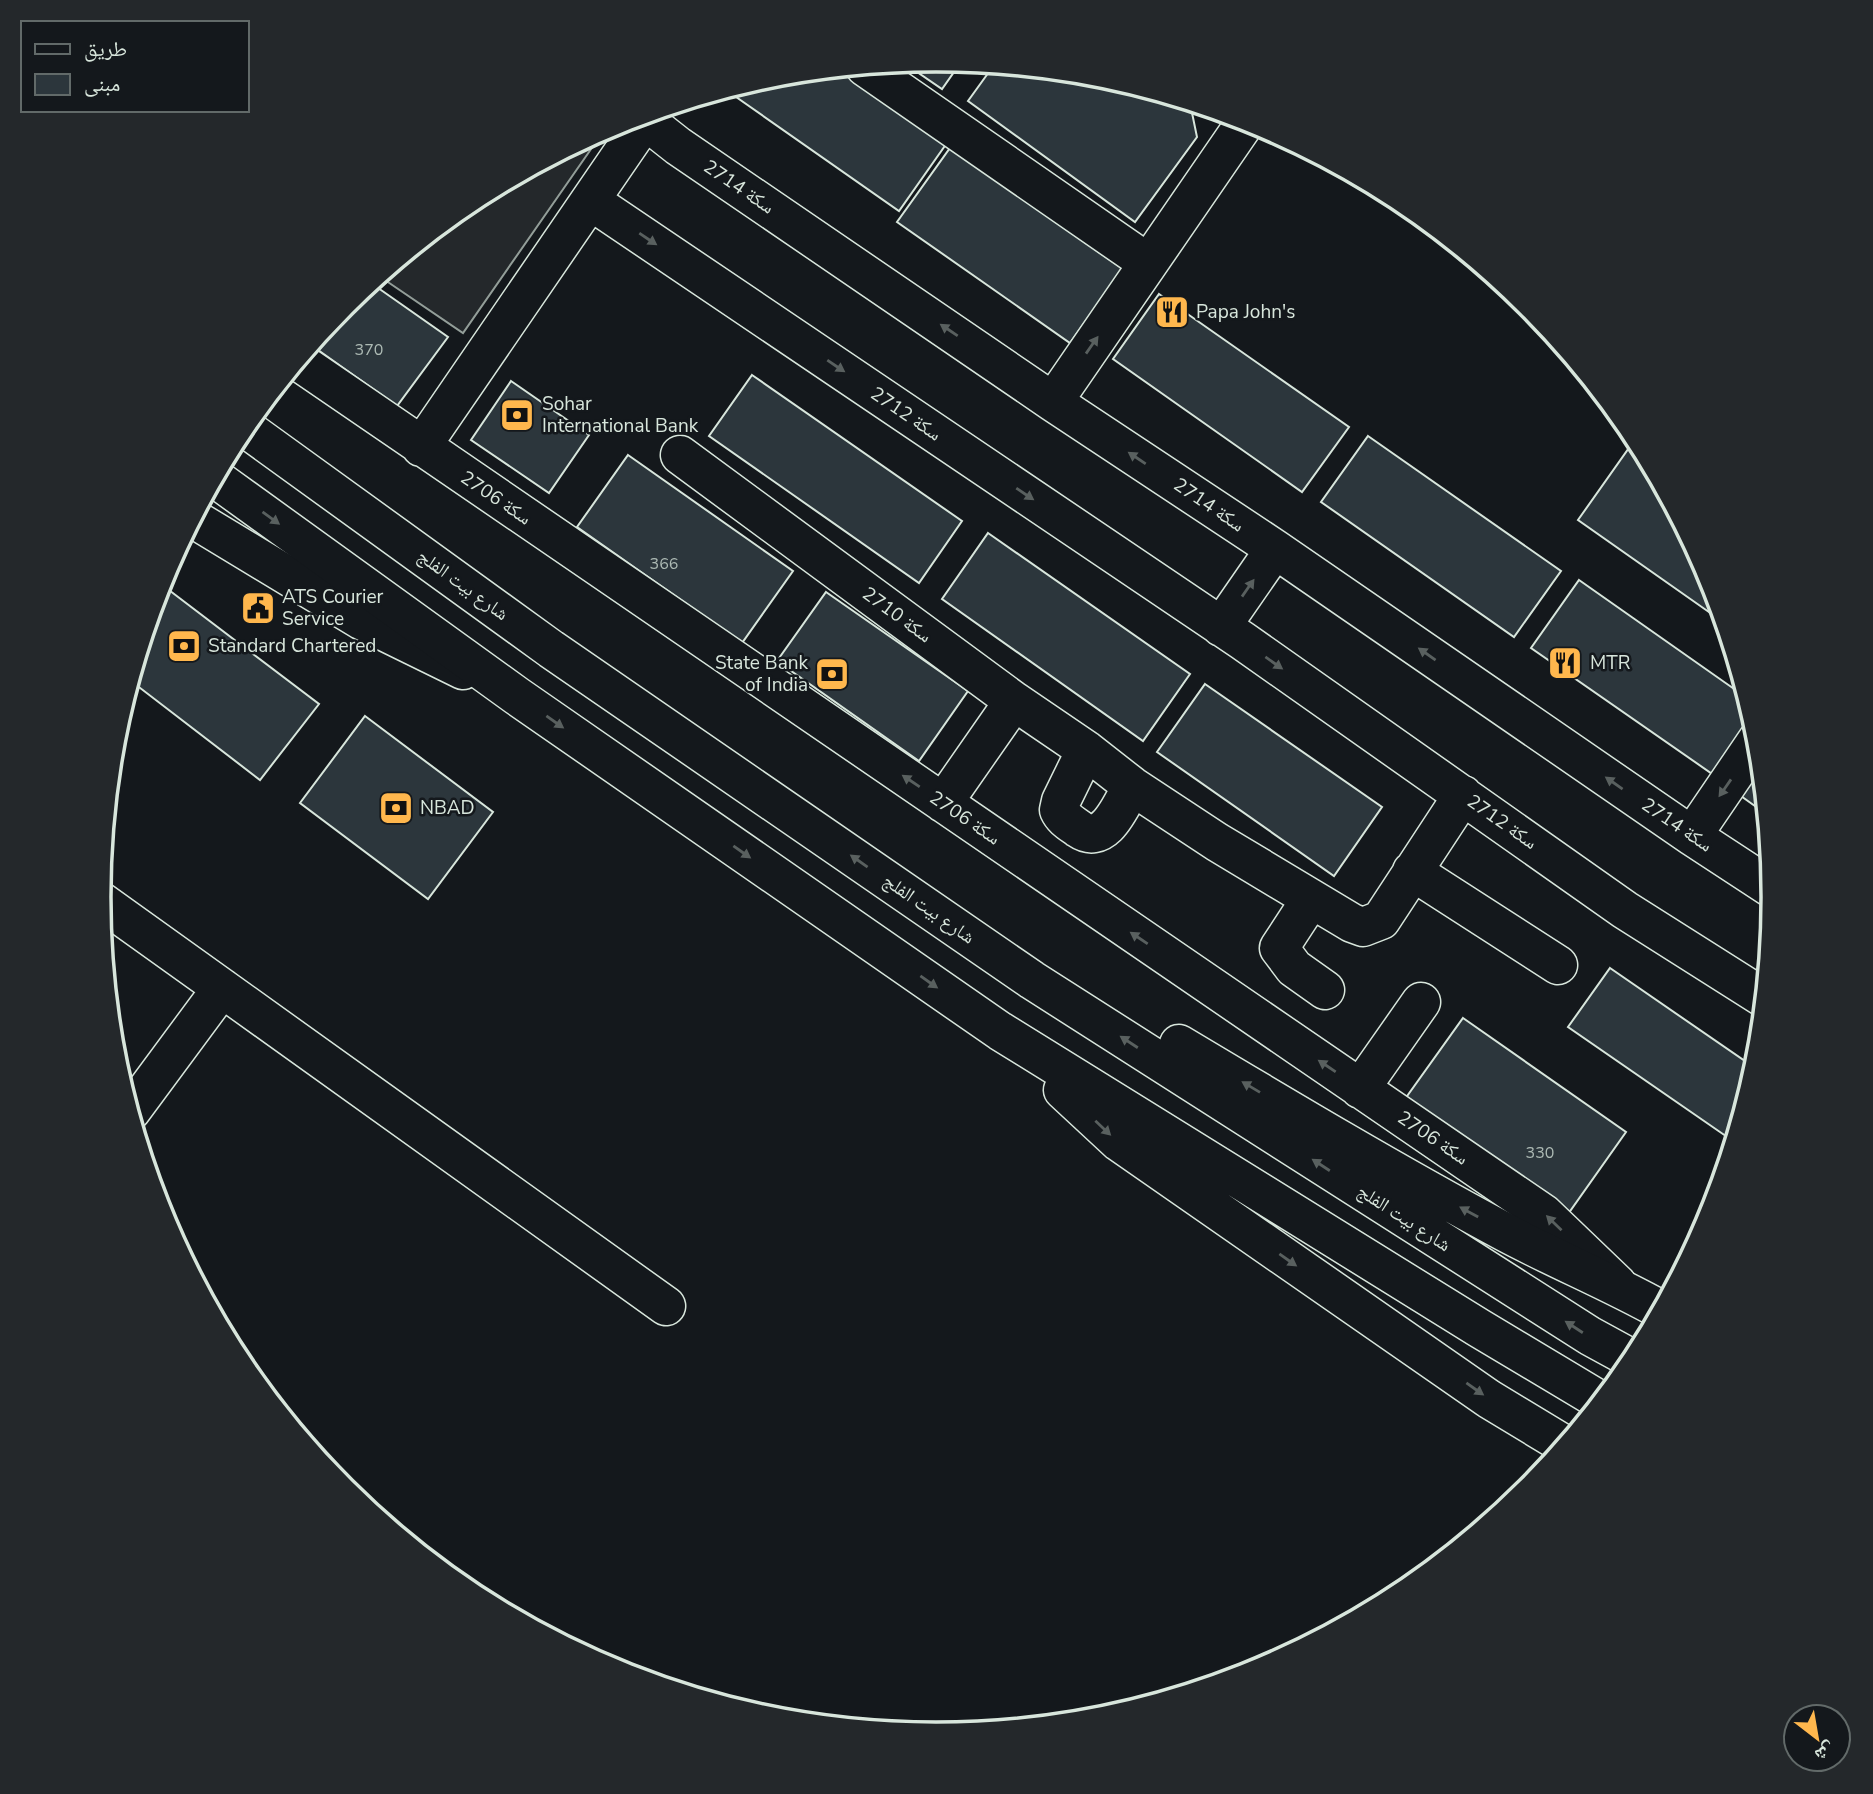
<svg xmlns="http://www.w3.org/2000/svg" width="1873" height="1794" viewBox="0 0 1873 1794" font-family="'Nunito Sans','Noto Naskh Arabic',sans-serif">
  <rect width="100%" height="100%" fill="#14181c"/>
  <path fill="#24282b" stroke="#939e99" stroke-width="2" d="M 605,129 L 463,333 L 379,276 L 472,200 Z"/>
  <path fill="#2c363c" stroke="#d8e6dc" stroke-width="2" d="M 937,60 L 961,62 L 942,89 L 904,63 Z
    M 994,65 L 1100,76 L 1190,103 L 1197,137 L 1135,222 L 968,101 Z
    M 847,68 L 949,140 L 899,211 L 726,90 L 774,76 Z
    M 950,148 L 1123,269 L 1070,343 L 897,222 Z
    M 371,283 L 448,337 L 397,406 L 311,345 L 345,305 Z
    M 1159,294 L 1349,427 L 1302,492 L 1113,359 Z
    M 752,375 L 962,521 L 919,583 L 709,436 Z
    M 511,381 L 589,435 L 549,493 L 471,440 Z
    M 1368,436 L 1561,571 L 1514,637 L 1321,502 Z
    M 1636,438 L 1710,577 L 1721,611 L 1716,617 L 1578,520 Z
    M 628,455 L 793,571 L 742,643 L 577,527 Z
    M 988,533 L 1190,674 L 1143,741 L 942,599 Z
    M 1579,580 L 1747,698 L 1755,725 L 1718,778 L 1531,648 Z
    M 161,584 L 319,704 L 260,780 L 131,681 Z
    M 826,592 L 968,691 L 919,761 L 777,661 Z
    M 1205,684 L 1382,807 L 1334,876 L 1157,752 Z
    M 365,716 L 493,812 L 428,899 L 300,803 Z
    M 1760,755 L 1766,814 L 1734,791 Z
    M 1610,968 L 1755,1068 L 1733,1141 L 1568,1027 Z
    M 1463,1018 L 1626,1132 L 1568,1214 L 1405,1099 Z"/>
  <g fill="none" stroke-linecap="round" stroke-linejoin="round">
    <g stroke="#d8e6dc" stroke-width="41">
      <path id="minor" d="M 865,67 L 1148,263
        M 645,120 L 678,146 L 1053,402 L 1275,549 L 1692,836 L 1773,889
        M 591,201 L 1243,641 L 1625,910 L 1764,998
        M 298,361 L 1544,1214 L 1617,1284
        M 1053,402 L 1247,120
        M 421,447 L 650,113
        M 680,455 L 1014,701 L 943,803
        M 194,519 L 361,620 L 463,670
        M 1221,627 L 1275,549
        M 1014,701 L 1086,750 L 1132,786 L 1217,842 L 1352,923 L 1363,927 L 1381,920 L 1463,795
        M 1086,750 L 1061,801 L 1059,810 C 1063,819 1071,823 1079,829 C 1105,847 1121,805 1132,786
        M 1692,836 L 1758,739
        M 1412,871 L 1558,965
        M 1311,899 L 1279,948 L 1294,968 L 1325,990
        M 99,900 L 666,1306
        M 1360,1089 L 1421,1002
        M 131,1111 L 222,988"/>
    </g>
    <g stroke="#d8e6dc" stroke-width="41">
      <path id="major" d="M 244,427 L 551,649 L 1032,980 L 1590,1336 L 1634,1360
        M 215,478 L 517,696 L 1000,1031 L 1479,1328 L 1601,1401
        M 1179,1044 C 1286,1108 1393,1172 1503,1231 C 1555,1259 1609,1281 1661,1310
        M 1063,1090 L 1119,1142 L 1489,1399 L 1565,1445"/>
    </g>
    <use href="#minor" stroke="#14181c" stroke-width="38"/>
    <use href="#major" stroke="#14181c" stroke-width="38"/>
  </g>
  <defs><path id="oneway-solid" d="M-6-.8H1V-3.2L6.5 0L1 3.2V.8H-6Z" transform="scale(1.75)"/></defs>
  <g fill="#59605f">
    <use href="#oneway-solid" transform="translate(648 239) rotate(34)"/>
    <use href="#oneway-solid" transform="translate(949 330) rotate(-146)"/>
    <use href="#oneway-solid" transform="translate(1092 345) rotate(-55)"/>
    <use href="#oneway-solid" transform="translate(836 366) rotate(34)"/>
    <use href="#oneway-solid" transform="translate(1137 458) rotate(-146)"/>
    <use href="#oneway-solid" transform="translate(1025 494) rotate(34)"/>
    <use href="#oneway-solid" transform="translate(271 518) rotate(36)"/>
    <use href="#oneway-solid" transform="translate(1248 588) rotate(-55)"/>
    <use href="#oneway-solid" transform="translate(1427 654) rotate(-145)"/>
    <use href="#oneway-solid" transform="translate(1274 663) rotate(35)"/>
    <use href="#oneway-solid" transform="translate(555 722) rotate(35)"/>
    <use href="#oneway-solid" transform="translate(911 781) rotate(-146)"/>
    <use href="#oneway-solid" transform="translate(1614 783) rotate(-145)"/>
    <use href="#oneway-solid" transform="translate(1725 788) rotate(125)"/>
    <use href="#oneway-solid" transform="translate(742 852) rotate(35)"/>
    <use href="#oneway-solid" transform="translate(859 861) rotate(-145)"/>
    <use href="#oneway-solid" transform="translate(1139 938) rotate(-146)"/>
    <use href="#oneway-solid" transform="translate(929 982) rotate(35)"/>
    <use href="#oneway-solid" transform="translate(1129 1042) rotate(-147)"/>
    <use href="#oneway-solid" transform="translate(1327 1066) rotate(-146)"/>
    <use href="#oneway-solid" transform="translate(1251 1087) rotate(-149)"/>
    <use href="#oneway-solid" transform="translate(1103 1128) rotate(43)"/>
    <use href="#oneway-solid" transform="translate(1321 1165) rotate(-147)"/>
    <use href="#oneway-solid" transform="translate(1469 1212) rotate(-151)"/>
    <use href="#oneway-solid" transform="translate(1554 1223) rotate(-136)"/>
    <use href="#oneway-solid" transform="translate(1288 1260) rotate(35)"/>
    <use href="#oneway-solid" transform="translate(1574 1327) rotate(-147)"/>
    <use href="#oneway-solid" transform="translate(1475 1389) rotate(35)"/>
  </g>
  <defs>
    <g id="restaurant-square" transform="scale(1.75)"><rect x="-9" y="-9" width="18" height="18" rx="4" fill="#ffb74d" stroke="#14181c"/><path d="M-5-6h1v4h1v-4h1v4h1v-4h1v5L-1.5 .5V6h-2V.5L-5-1ZM5-6V6H3V1.5H1.5Q1.5-4 5-6Z" fill="#111"/></g>
    <g id="bank-square" transform="scale(1.75)"><rect x="-9" y="-9" width="18" height="18" rx="4" fill="#ffb74d" stroke="#14181c"/><path d="M-6-4H6V4H-6ZM0-2.3a2.3 2.3 0 1 0 0 4.6a2.3 2.3 0 1 0 0-4.6Z" fill="#111"/></g>
    <g id="civic-square" transform="scale(1.75)"><rect x="-9" y="-9" width="18" height="18" rx="4" fill="#ffb74d" stroke="#14181c"/><path d="M-.6-6.5H3V-4.5H.6V-3L4-1V1h2V6H-6V1h2V-1L-.6-3ZM-1.2 2.5V6h2.4V2.5Z" fill="#111"/></g>
  </defs>
  <g fill-rule="evenodd">
    <use href="#restaurant-square" x="1172" y="312"/>
    <use href="#bank-square" x="517" y="415"/>
    <use href="#civic-square" x="258" y="608"/>
    <use href="#bank-square" x="184" y="646"/>
    <use href="#restaurant-square" x="1565" y="663"/>
    <use href="#bank-square" x="832" y="674"/>
    <use href="#bank-square" x="396" y="808"/>
  </g>
  <g text-anchor="middle" dominant-baseline="central" stroke-width="5" stroke-linejoin="round" paint-order="stroke">
    <g font-size="16" fill="#adbab4">
      <text x="369" y="350">370</text>
      <text x="664" y="564">366</text>
      <text x="1540" y="1153">330</text>
    </g>
    <g font-size="19" fill="#d8e6dc" stroke="#14181c">
      <text transform="translate(739 187) rotate(34)">سكة 2714</text>
      <text transform="translate(906 414) rotate(34)">سكة 2712</text>
      <text transform="translate(496 498) rotate(34)">سكة 2706</text>
      <text transform="translate(1209 505) rotate(34)">سكة 2714</text>
      <text transform="translate(463 585) rotate(36)">شارع بيت الفلج</text>
      <text transform="translate(897 615) rotate(36)">سكة 2710</text>
      <text transform="translate(965 818) rotate(34)">سكة 2706</text>
      <text transform="translate(1502 822) rotate(35)">سكة 2712</text>
      <text transform="translate(1677 825) rotate(34)">سكة 2714</text>
      <text transform="translate(929 909) rotate(35)">شارع بيت الفلج</text>
      <text transform="translate(1433 1138) rotate(34)">سكة 2706</text>
      <text transform="translate(1404 1218) rotate(33)">شارع بيت الفلج</text>
    </g>
    <g font-size="19" fill="#d8e6dc" stroke="#14181c" text-anchor="start">
      <text x="1196" y="312">Papa John's</text>
      <text x="542" y="404">Sohar<tspan x="542" dy="22">International Bank</tspan></text>
      <text x="282" y="597">ATS Courier<tspan x="282" dy="22">Service</tspan></text>
      <text x="208" y="646">Standard Chartered</text>
      <text x="808" y="663" text-anchor="end">State Bank<tspan x="808" dy="22">of India</tspan></text>
      <text x="1590" y="663">MTR</text>
      <text x="420" y="808">NBAD</text>
    </g>
  </g>
  <path d="M0 0H1873V1794H0ZM111 897a825 825 0 1 1 1650 0a825 825 0 1 1-1650 0Z" fill="#24282b" fill-rule="evenodd"/>
  <path fill="none" stroke="#d8e6dc" stroke-width="3.5" d="M111 897a825 825 0 1 1 1650 0a825 825 0 1 1-1650 0Z"/>
  <rect x="21" y="21" width="228" height="91" fill="#14181c" stroke="#626a69" stroke-width="2"/>
  <rect x="35" y="44" width="35" height="10" fill="#14181c" stroke="#626a69" stroke-width="2"/>
  <text x="84" y="56" font-size="21" fill="#d8e6dc">طريق</text>
  <rect x="35" y="74" width="35" height="21" fill="#2c363c" stroke="#626a69" stroke-width="2"/>
  <text x="84" y="91" font-size="21" fill="#d8e6dc">مبنى</text>
  <g transform="translate(1817 1738) rotate(149)"><circle r="33" fill="#14181c" stroke="#626a69" stroke-width="2"/>
  <path d="M0-5L12 26L0 18L-12 26Z" fill="#ffb74d"/>
  <text y="-10" font-size="19" font-weight="bold" text-anchor="middle" fill="#d8e6dc">ش</text>
  </g>
</svg>
